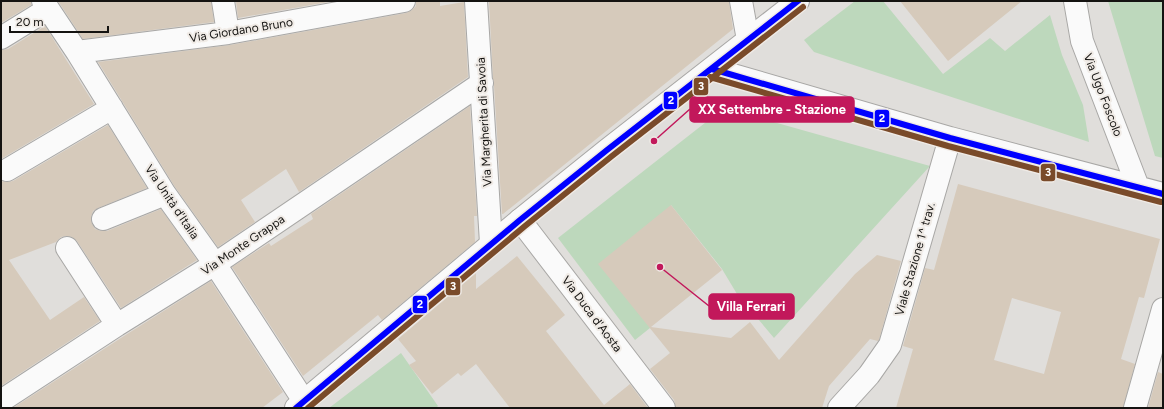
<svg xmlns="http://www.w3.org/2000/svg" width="1164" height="409" viewBox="0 0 1164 409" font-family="Figtree,sans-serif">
  <rect width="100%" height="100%" fill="#e0dedb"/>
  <path fill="#bdd8bc" d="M 855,1 L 883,1 L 943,74 L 990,38 L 1005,51 L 1050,15 L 1062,55 L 1083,105 L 1089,142 L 814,52 L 804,40 Z
    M 1108,1 L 1163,1 L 1163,158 L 1155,156 Z
    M 724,108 L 930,166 L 774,338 L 737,294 L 722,269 L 671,205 L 650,328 L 635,340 L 558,238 Z
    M 401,353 L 438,406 L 436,408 L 329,408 Z"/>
  <path fill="#d6cabb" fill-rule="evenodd" d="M 1,1 L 31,1 L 31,5 L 1,23 Z
    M 58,1 L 211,1 L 214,22 L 83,39 Z
    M 236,1 L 334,1 L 238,18 Z
    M 416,1 L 440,1 L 440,6 L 464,2 L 468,77 L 299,192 L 286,169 L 241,200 L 255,222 L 218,247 L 175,187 L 98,62 L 230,45 L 406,13 L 412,10 L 416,6 Z
    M 489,1 L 729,1 L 733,29 L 503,214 L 502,214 L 494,86 L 494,82 L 493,79 Z
    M 900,1 L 1022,1 L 948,61 Z
    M 45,26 L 94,104 L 1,159 L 1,50 L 8,49 Z
    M 470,106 L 477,216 L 474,216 L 475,242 L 382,320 L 378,315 L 303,376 L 232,267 L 269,243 L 271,246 L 313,219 L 311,214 Z
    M 108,125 L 147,188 L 98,208 L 93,211 L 91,217 L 92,224 L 95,229 L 101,231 L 107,231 L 161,209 L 197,260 L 121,308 L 77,241 L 72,237 L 66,236 L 61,237 L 56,242 L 9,260 L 50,320 L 84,297 L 100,321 L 1,386 L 1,181 L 7,182 L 13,181 Z
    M 958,184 L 1160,239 L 1144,298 L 1139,297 L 1121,359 L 1135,364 L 1123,408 L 896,408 L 913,349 L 903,346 L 925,268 L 934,270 ZM 1012,298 L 1061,312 L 1044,374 L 994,360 Z
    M 671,205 L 722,270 L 651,327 L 731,338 L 750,322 L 779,360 L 855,274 L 877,255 L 901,261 L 879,340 L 878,341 L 870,339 L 829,386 L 822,408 L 676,408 L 674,400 L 650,369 L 670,353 L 598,264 Z
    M 517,256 L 565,315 L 546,331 L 604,405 L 630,384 L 648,408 L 510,408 L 476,364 L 461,376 L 458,373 L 432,394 L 409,365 L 416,361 L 398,339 L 476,273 L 476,289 Z
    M 211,281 L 283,392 L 262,408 L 13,408 L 124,336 Z
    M 1158,372 L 1163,374 L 1163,408 L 1148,408 Z"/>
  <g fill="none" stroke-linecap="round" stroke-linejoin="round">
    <g stroke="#a8a7a5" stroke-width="24">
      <path id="street" d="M 43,1 L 77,52 L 165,194 L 215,264 L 304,401
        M 223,1 L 228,33
        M 476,1 L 491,243
        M 741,1 L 748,40
        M 1075,1 L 1082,41 L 1138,187
        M 1,38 L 48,9
        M 77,52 L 228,33 L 404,1
        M 712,69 L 950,138 L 1163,194
        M 7,170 L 112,108
        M 103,219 L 165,194
        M 520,220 L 664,408
        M 67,248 L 117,325
        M 1,401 L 117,325 L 215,264 L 482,83
        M 839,408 L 869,375 L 890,345 L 950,138
        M 1135,408 L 1163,309"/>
    </g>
    <g stroke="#a8a7a5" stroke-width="24">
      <path id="secondary" d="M 296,408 L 520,220 L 607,150 L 798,1"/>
    </g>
    <use href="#street" stroke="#fafafa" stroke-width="22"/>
    <use href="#secondary" stroke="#fafafa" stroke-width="22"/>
    <g stroke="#f0ebe6" stroke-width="9">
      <path id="bus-1" d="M 712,69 L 950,138 L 1163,194
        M 296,408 L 520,220 L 607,150 L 798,1"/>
    </g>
    <g stroke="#f0ebe6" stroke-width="9">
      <path id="bus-2" d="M 710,77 L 948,146 L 1161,202
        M 308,408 L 525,226 L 612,156 L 803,7"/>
    </g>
    <use href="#bus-1" stroke="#00f" stroke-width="6"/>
    <use href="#bus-2" stroke="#7a4b2a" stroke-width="6"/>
  </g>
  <g text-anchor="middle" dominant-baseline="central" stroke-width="4" stroke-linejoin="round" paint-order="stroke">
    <g font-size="12" fill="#141311" stroke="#f0ebe6">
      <text transform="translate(241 30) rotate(-9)">Via Giordano Bruno</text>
      <text transform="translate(1103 95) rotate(69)">Via Ugo Foscolo</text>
      <text transform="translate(484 122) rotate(-93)">Via Margherita di Savoia</text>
      <text transform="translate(172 202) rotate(56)">Via Unità d'Italia</text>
      <text transform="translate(243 245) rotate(-34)">Via Monte Grappa</text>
      <text transform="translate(915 259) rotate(-74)">Viale Stazione 1^ trav.</text>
      <text transform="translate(592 314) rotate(53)">Via Duca d'Aosta</text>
    </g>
  </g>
  <path fill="none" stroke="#c2185b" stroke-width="1.5" d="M654 141L690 109M660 267L709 306"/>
  <g fill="#c2185b" stroke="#f0ebe6" stroke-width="1.5">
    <circle cx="654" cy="141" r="4"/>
    <circle cx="660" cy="267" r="4"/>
  </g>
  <g fill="#c2185b" stroke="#c2185b" stroke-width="1.5">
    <rect x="690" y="97" width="164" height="25" rx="4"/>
    <rect x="709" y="294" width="85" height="25" rx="4"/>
  </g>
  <g font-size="13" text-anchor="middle" font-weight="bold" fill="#fff">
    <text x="772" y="114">XX Settembre - Stazione</text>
    <text x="751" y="311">Villa Ferrari</text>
  </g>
  <g stroke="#f0ebe6" stroke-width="1.5">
    <rect x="693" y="77" width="16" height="19" rx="4" fill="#7a4b2a"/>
    <rect x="663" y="91" width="15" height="19" rx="4" fill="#00f"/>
    <rect x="874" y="109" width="16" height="19" rx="4" fill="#00f"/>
    <rect x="1040" y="163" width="16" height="19" rx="4" fill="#7a4b2a"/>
    <rect x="445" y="277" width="16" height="19" rx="4" fill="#7a4b2a"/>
    <rect x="412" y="295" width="16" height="19" rx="4" fill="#00f"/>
  </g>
  <g font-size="11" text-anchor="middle" font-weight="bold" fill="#fff">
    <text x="701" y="90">3</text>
    <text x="671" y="104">2</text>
    <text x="882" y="122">2</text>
    <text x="1048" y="176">3</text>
    <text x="453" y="290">3</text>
    <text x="420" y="308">2</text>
  </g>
  <rect width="1164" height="409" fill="none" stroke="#141311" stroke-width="4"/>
  <path d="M10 26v6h98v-6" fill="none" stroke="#141311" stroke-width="2"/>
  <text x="16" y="26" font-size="12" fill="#141311" stroke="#f0ebe6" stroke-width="3" paint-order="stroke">20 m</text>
</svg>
